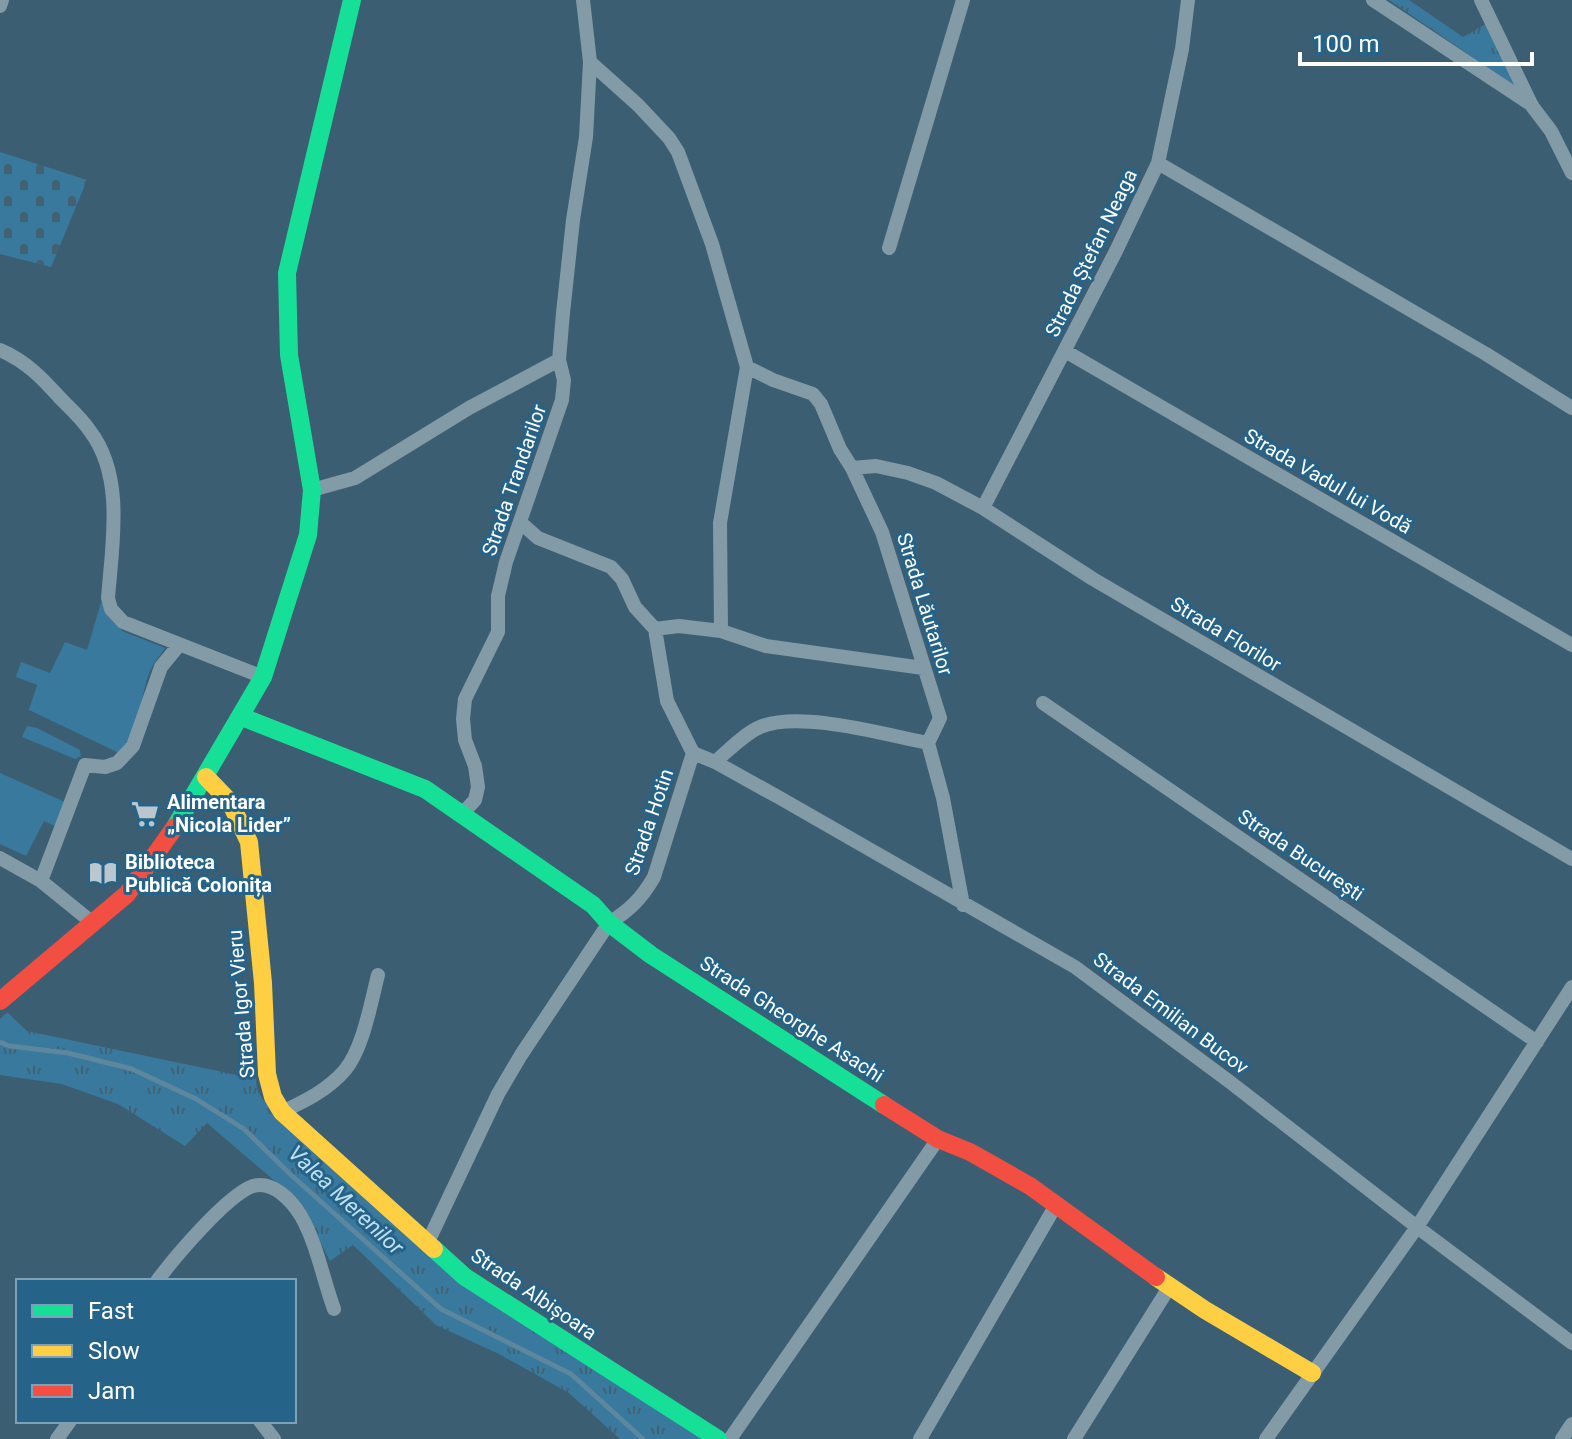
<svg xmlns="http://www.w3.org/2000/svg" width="1572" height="1439" viewBox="0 0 1572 1439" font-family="Roboto,sans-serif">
  <defs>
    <pattern id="grass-tufts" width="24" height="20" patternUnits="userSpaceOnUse" patternTransform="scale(2)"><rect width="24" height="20" fill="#38799d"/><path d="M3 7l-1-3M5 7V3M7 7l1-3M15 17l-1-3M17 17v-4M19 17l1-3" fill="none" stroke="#426274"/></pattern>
    <pattern id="cemetery-stones" width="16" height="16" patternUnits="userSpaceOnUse" patternTransform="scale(2)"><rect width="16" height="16" fill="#38799d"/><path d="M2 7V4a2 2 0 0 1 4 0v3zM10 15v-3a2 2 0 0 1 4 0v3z" fill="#426274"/></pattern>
  </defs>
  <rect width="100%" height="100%" fill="#3c5e73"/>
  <path fill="url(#grass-tufts)" d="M 1389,0 L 1409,0 L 1463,37 L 1486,24 L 1515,86 Z
    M 7,1012 L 27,1031 L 256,1079 C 256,1097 269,1106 281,1119 L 449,1273 L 707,1439 L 620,1439 L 569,1393 L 499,1354 L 436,1325 L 353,1245 L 330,1261 L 308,1218 L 290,1194 L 207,1123 L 185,1146 L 118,1104 L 62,1084 L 0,1075 L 0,1019 Z"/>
  <path fill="url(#cemetery-stones)" d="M 0,152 L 87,180 L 51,267 L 0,254 Z"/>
  <path fill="#38799d" d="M 101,602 L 122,631 L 165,648 C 159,657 151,666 148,676 C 140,697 141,741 119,753 L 29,710 L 37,685 L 16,677 L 21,662 L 50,673 L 65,642 L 87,650 Z
    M 27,726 L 37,728 L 80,750 L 81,756 L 75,759 L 22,737 Z
    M 0,773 L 65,802 L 55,826 L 44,821 L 26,856 L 0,844 Z"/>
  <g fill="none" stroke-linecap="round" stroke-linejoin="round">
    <path stroke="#5d869f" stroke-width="5" d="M 0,1042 L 9,1046 L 68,1053 L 132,1069 L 196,1099 L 244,1129 L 290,1174 L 441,1309 L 571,1374 L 643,1439"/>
    <path stroke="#839aa7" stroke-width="14" d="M 1373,0 L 1532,105
      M 1481,0 L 1532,106 L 1551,131 L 1572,173
      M 0,6 L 2,0
      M 590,62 L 638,105 L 669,138 L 678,152 L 712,244 L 747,367 L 720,523 L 721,631
      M 1158,163 L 1486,354 L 1572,408
      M 889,248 L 963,0
      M 0,350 C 26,361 42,378 61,399 C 71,409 82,419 90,431 C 125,477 112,545 108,598 L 111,609 L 123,622 L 263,677
      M 1065,351 L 1572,645
      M 747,367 L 773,380 L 813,394 L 821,404 L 840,449 L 852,468 L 882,532 L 940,718 L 928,743 L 943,798 L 963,905
      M 852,468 L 876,466 L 908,473 L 936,483 L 983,508 L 1093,579 L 1572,859
      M 312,490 L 355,478 L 469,408 L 559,360
      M 983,508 L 1116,251 L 1158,163 L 1182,49 L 1188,0
      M 655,629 L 679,626 L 721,631 L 766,646 L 923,668
      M 1043,703 L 1537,1042
      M 693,753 L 715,762 L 780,798 L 1075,967 L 1230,1082 L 1417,1227 L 1572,1343
      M 715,762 C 729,750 744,734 760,727 C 799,710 886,735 928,743
      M 462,814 L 475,800 L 478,787 L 475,766 L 465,740 L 463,719 L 465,699 L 498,632 L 498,596 L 506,562 L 562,400 L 564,380 L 559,360 L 563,313 L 573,220 L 586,137 L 590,62 L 583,0
      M 0,858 L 41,881 L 94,924
      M 41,881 L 85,765 L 105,767 L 117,763 L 133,746 L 161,667 L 179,645
      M 282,1112 C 305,1101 328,1090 345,1070 C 363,1049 371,1002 378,975
      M 427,1244 L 498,1094 L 521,1055 L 609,923 C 630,910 642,898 654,877 L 693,753 L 667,701 L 655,629 L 635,607 L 622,579 L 611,567 L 538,538 L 521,523
      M 157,1281 C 174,1258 227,1195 253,1186 C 273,1180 292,1201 301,1216 C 317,1244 323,1279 334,1309
      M 260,1421 L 274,1439
      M 57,1439 L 70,1421
      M 730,1439 L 938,1139
      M 920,1439 L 1056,1205
      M 1074,1439 L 1170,1286
      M 1266,1439 L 1417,1227 L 1572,987
      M 1562,1439 L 1572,1424"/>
    <path stroke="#16e098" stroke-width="18" d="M 242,717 L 425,789 L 593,905 L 609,923 L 651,955 L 884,1105
      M 175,827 L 263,677 L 308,535 L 312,490 L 289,355 L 287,273 L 352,0
      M 434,1249 L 465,1277 L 718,1439"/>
    <path stroke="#ffcf43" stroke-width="18" d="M 206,777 L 230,802 L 249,842 L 263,983 L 267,1074 L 273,1097 L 282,1112 L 434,1249
      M 1156,1277 L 1205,1310 L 1312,1373"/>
    <path stroke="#f24e42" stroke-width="18" d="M 0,1001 L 127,894 L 175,827
      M 884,1105 L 938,1139 L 970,1152 L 1030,1186 L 1156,1277"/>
  </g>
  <defs>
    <g id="supermarket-bare" transform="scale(2.16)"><path d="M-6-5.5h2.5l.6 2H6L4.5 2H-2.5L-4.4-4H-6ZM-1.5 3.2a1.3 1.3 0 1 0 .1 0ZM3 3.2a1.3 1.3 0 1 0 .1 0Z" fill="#bbc7ce" stroke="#266389" stroke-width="2.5" paint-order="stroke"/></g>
    <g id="library-bare" transform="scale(2.16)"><path d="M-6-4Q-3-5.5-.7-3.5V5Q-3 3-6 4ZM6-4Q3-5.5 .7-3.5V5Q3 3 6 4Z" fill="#bbc7ce" stroke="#266389" stroke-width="2.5" paint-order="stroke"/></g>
  </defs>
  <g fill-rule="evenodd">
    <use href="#supermarket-bare" x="145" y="814"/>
    <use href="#library-bare" x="103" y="873"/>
  </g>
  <g text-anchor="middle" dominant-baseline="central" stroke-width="6" stroke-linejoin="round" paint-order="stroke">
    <g font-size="20" fill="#fff" stroke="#266389">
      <text transform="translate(1091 253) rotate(-64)">Strada Ștefan Neaga</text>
      <text transform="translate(514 480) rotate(-71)">Strada Trandarilor</text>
      <text transform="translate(1328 481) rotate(30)">Strada Vadul lui Vodă</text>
      <text transform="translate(925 604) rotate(73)">Strada Lăutarilor</text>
      <text transform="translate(1226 634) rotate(31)">Strada Florilor</text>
      <text transform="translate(649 822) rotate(-71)">Strada Hotin</text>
      <text transform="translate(1301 855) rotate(34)">Strada București</text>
      <text transform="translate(241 1004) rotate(-95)">Strada Igor Vieru</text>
      <text transform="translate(1171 1013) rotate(37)">Strada Emilian Bucov</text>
      <text transform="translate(792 1019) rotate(33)">Strada Gheorghe Asachi</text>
      <text transform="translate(534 1294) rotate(34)">Strada Albișoara</text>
    </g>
    <g font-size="20" font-weight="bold" fill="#fff" stroke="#266389" text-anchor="start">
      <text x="167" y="802">Alimentara<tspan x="167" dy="23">„Nicola Lider”</tspan></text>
      <text x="125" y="862">Biblioteca<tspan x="125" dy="23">Publică Colonița</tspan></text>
    </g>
    <g font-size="22" font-style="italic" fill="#bedff1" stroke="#266389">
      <text transform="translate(346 1200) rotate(43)">Valea Merenilor</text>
    </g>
  </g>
  <rect x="16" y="1279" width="280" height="144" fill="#266389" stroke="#7da1b8" stroke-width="2"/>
  <rect x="32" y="1305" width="40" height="12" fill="#16e098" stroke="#7da1b8" stroke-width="2"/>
  <text x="88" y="1319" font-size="24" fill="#ffffff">Fast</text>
  <rect x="32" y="1345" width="40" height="12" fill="#ffcf43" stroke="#7da1b8" stroke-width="2"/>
  <text x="88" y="1359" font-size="24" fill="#ffffff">Slow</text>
  <rect x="32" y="1385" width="40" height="12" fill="#f24e42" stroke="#7da1b8" stroke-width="2"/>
  <text x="88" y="1399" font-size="24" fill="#ffffff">Jam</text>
  <path d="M1300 52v12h232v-12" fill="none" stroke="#ffffff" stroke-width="4"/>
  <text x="1312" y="52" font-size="24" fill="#ffffff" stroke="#266389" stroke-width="6" paint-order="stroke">100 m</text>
</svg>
